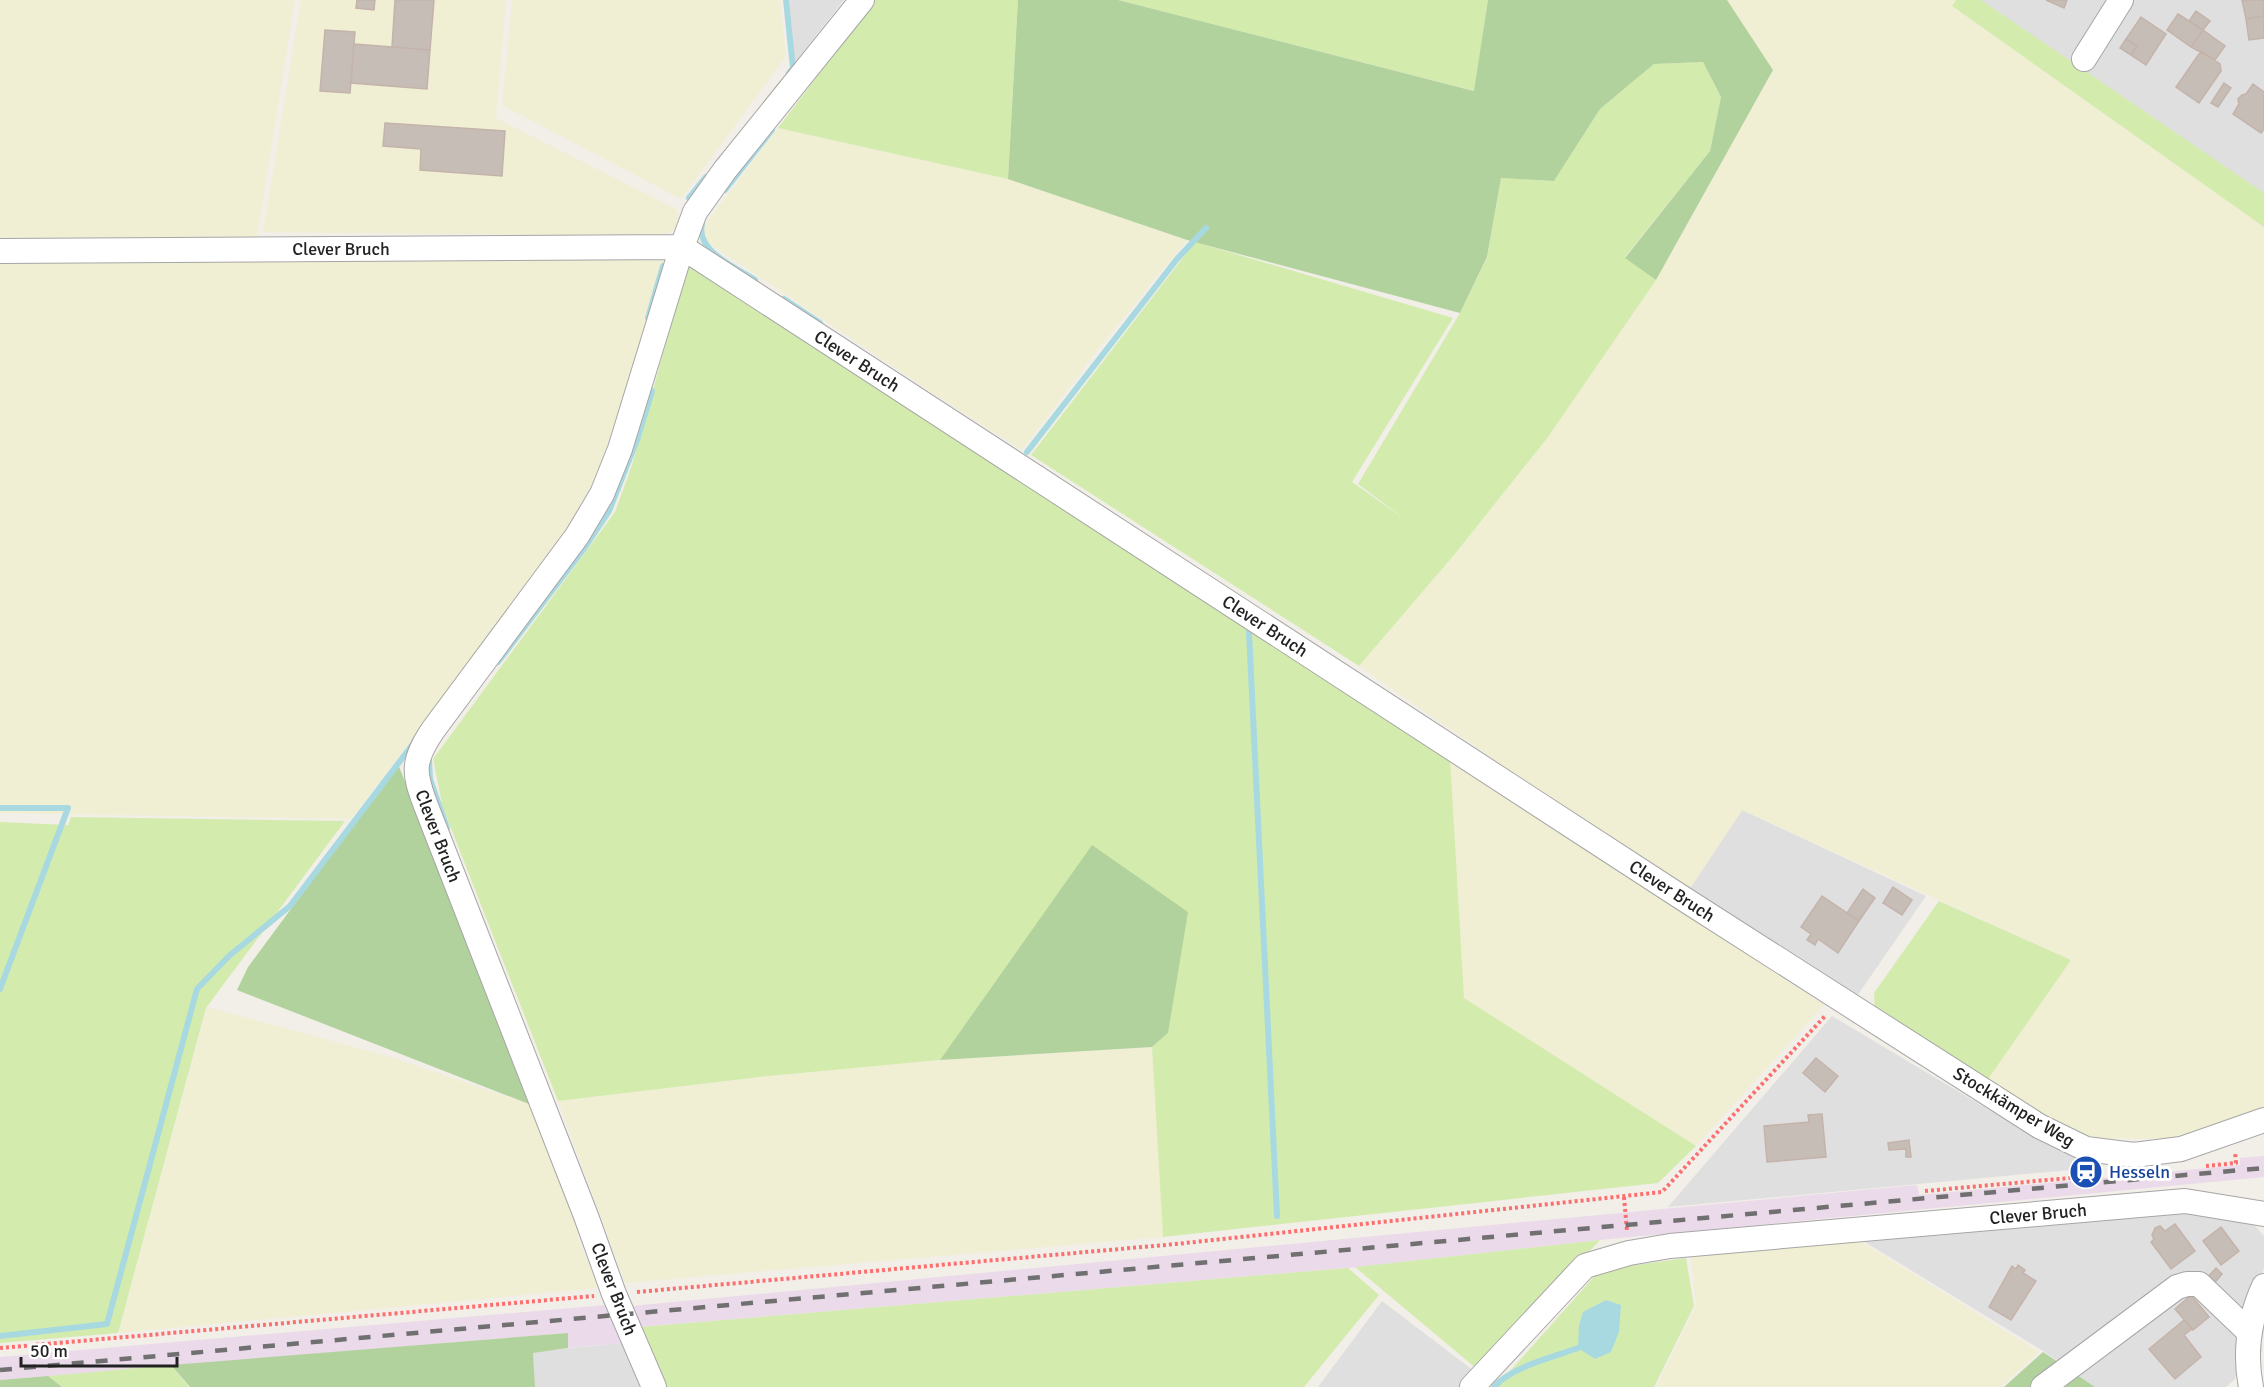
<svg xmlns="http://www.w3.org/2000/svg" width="2264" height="1387" viewBox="0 0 2264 1387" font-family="Signika,sans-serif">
  <rect width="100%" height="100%" fill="#f2eee8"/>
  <path fill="#e0dfdf" d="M 789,0 L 844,0 L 795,62 Z
    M 1956,0 L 2264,0 L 2264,227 Z
    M 1742,810 L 1926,896 L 1855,999 L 1687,893 Z
    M 1832,1016 L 2036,1138 L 2081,1157 L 2081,1169 L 1668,1207 Z
    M 2185,1205 L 2248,1218 L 2264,1236 L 2264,1268 L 2247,1314 L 2235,1379 L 2226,1387 L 2095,1387 L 2043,1351 L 1860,1239 Z
    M 1382,1301 L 1474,1371 L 1461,1387 L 1318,1387 Z
    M 622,1343 L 643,1387 L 535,1387 L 532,1352 Z"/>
  <path fill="#ebdaea" d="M 2264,1156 L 2264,1177 L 1600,1240 L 1348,1268 L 640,1327 L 631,1306 L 1917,1185 L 1919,1195 L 2240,1165 L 2240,1158 Z
    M 606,1305 L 622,1343 L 568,1348 L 568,1333 L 0,1380 L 0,1357 Z"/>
  <path fill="#f0efd4" d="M 0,0 L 295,0 L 257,237 L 0,238 Z
    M 301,0 L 506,0 L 496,118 L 676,209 L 678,218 L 676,229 L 661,236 L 263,232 Z
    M 512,0 L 780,0 L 786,56 L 681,199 L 502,105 Z
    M 1727,0 L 1956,0 L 1953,7 L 2264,227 L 2264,1109 L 2175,1138 L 2082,1139 L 1986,1082 L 2071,960 L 1742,810 L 1687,893 L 1359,666 L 1454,555 L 1548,437 L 1656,280 L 1773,70 Z
    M 778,128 L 1008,179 L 1187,240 L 1102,344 L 1022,450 L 937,396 L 707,242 L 702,229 Z
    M 570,257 L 671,261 L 597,474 L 566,530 L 508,613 L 351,819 L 0,813 L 0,259 Z
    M 1450,758 L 1824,1005 L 1696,1146 L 1463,998 Z
    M 207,1007 L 391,1057 L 534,1106 L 576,1215 L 577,1236 L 598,1288 L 118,1333 Z
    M 1152,1047 L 1163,1237 L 625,1283 L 558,1101 L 769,1076 L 940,1060 Z
    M 1857,1239 L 2039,1352 L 2000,1387 L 1656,1387 L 1696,1306 L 1691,1257 Z"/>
  <path fill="#d3ecae" d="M 875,0 L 1018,0 L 1008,179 L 778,128 Z
    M 1118,0 L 1488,0 L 1475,91 Z
    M 1956,0 L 1981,0 L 2264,193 L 2264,227 L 1952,6 Z
    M 1703,62 L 1721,97 L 1710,151 L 1625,257 L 1656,280 L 1548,437 L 1454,555 L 1359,666 L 1031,455 L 1195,242 L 1453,318 L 1352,482 L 1406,520 L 1358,484 L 1460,313 L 1487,258 L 1501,178 L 1554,181 L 1600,109 L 1654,64 Z
    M 688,264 L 1450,758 L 1464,998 L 1696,1146 L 1658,1183 L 1163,1237 L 1152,1047 L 1168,1033 L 1092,846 L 940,1060 L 769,1076 L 558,1101 L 443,808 L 433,759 L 615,512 L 632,465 Z
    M 71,817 L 345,821 L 206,1008 L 118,1333 L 0,1343 L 0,822 L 68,825 Z
    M 1939,901 L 2071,960 L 1986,1082 L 1875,1013 L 1874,993 Z
    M 1600,1240 L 1477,1369 L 1355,1267 Z
    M 1686,1258 L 1694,1306 L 1654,1387 L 1496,1387 L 1600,1270 Z
    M 1348,1268 L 1379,1295 L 1304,1387 L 666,1387 L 640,1327 Z
    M 171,1365 L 189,1387 L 62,1387 L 48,1376 Z"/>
  <path fill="#b2d29d" d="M 1018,0 L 1118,0 L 1474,91 L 1488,0 L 1727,0 L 1773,70 L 1656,280 L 1625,258 L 1710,151 L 1721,97 L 1703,62 L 1654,64 L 1600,109 L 1554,181 L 1501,178 L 1487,257 L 1460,313 L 1187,240 L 1008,179 Z
    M 398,764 L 534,1106 L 237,990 L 248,967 Z
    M 1092,845 L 1188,912 L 1168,1033 L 1152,1047 L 940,1060 Z
    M 568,1333 L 568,1348 L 533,1353 L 535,1387 L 190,1387 L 171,1365 Z
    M 2043,1352 L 2095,1387 L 2004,1387 Z
    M 48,1376 L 62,1387 L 0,1387 L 0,1380 Z"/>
  <path fill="#a9d9e0" d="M 1606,1300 L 1621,1305 L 1619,1332 L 1611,1352 L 1595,1359 L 1578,1348 L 1579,1325 L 1583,1312 Z"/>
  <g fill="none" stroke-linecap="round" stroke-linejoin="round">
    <path stroke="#a9d9e0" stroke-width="6" d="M 786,0 L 793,68 L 789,73
      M 725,190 L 772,130
      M 689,198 L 706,177
      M 702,224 C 695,251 737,268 755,280
      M 784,299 L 820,323
      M 648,318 L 663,266
      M 1027,452 L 1177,259 L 1206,228
      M 1249,632 L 1277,1216
      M 498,662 L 583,550 L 609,511 L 637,440 L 652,391
      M 429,760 L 430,779 L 447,828
      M 0,808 L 68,808 L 0,989
      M 0,1336 L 107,1324 L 197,989 L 230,955 L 290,906 L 413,744
      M 1494,1387 C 1511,1367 1553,1357 1578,1348"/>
  </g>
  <path fill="#c7bdb7" stroke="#c4b3aa" stroke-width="1.5" d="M 357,0 L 375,0 L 374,10 L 356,8 Z
    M 395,0 L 434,0 L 430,50 L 392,47 Z
    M 2046,0 L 2067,0 L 2064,8 Z
    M 2242,0 L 2264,0 L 2264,16 L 2246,19 Z
    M 2196,11 L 2210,21 L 2203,30 L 2189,21 Z
    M 2178,14 L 2203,30 L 2191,47 L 2167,30 Z
    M 2264,16 L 2264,38 L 2249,40 L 2246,19 Z
    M 2141,17 L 2166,34 L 2146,65 L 2131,55 L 2137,46 L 2126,39 Z
    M 325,30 L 355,32 L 350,93 L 320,91 Z
    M 2203,30 L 2225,46 L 2215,60 L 2191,47 Z
    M 2126,39 L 2137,46 L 2131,55 L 2120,48 Z
    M 354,44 L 430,50 L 427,89 L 351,83 Z
    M 2201,51 L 2220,64 L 2221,71 L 2199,103 L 2176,87 Z
    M 2224,83 L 2231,88 L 2218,107 L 2211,103 Z
    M 2253,84 L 2264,92 L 2264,129 L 2261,133 L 2233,114 L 2239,104 L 2238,99 L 2242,95 L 2246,94 Z
    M 385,123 L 505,131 L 502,176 L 420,170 L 421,149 L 383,146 Z
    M 1893,887 L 1912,900 L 1902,915 L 1883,903 Z
    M 1863,889 L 1875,898 L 1859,921 L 1847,913 Z
    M 1822,896 L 1859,921 L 1838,953 L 1818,939 L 1815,945 L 1807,940 L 1811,934 L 1801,927 Z
    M 1816,1058 L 1838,1076 L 1825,1092 L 1803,1073 Z
    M 1822,1114 L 1826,1157 L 1767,1162 L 1764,1126 L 1809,1122 L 1808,1115 Z
    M 1909,1140 L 1911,1157 L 1906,1157 L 1906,1149 L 1889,1150 L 1888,1143 Z
    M 2175,1224 L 2195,1251 L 2171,1269 L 2151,1242 L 2154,1239 L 2152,1235 L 2155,1228 L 2160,1226 L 2165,1231 Z
    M 2221,1227 L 2239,1251 L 2221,1265 L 2203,1241 Z
    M 2018,1265 L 2025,1270 L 2023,1273 L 2036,1281 L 2011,1320 L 1989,1307 L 2012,1266 L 2016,1269 Z
    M 2216,1268 L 2222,1274 L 2212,1286 L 2205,1280 Z
    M 2191,1295 L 2209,1317 L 2193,1330 L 2175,1309 Z
    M 2184,1320 L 2192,1329 L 2184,1335 L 2201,1357 L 2175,1379 L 2149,1349 Z"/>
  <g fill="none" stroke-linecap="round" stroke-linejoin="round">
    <g stroke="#a6a6a6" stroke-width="26">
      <path id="minor" d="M 2084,59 L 2121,0
        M 0,251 L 682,247 L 1684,899 L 2039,1126 L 2086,1149 L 2134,1155 L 2181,1149 L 2264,1120
        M 654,1387 L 614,1294 L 586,1216 L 426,806 C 413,772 412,761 433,730 L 577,536 L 602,494 L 620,449 L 682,247 L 695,212 L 725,170 L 862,0
        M 1472,1387 L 1585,1266 L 1629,1253 L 1670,1246 L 2185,1201 L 2264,1214
        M 2043,1387 L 2177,1287 L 2187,1284 L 2199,1284 L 2248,1331
        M 2251,1387 C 2244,1352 2249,1319 2264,1286"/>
    </g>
    <path stroke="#fc6f70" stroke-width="4" stroke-dasharray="3 3" stroke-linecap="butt" d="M 2206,1166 L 2236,1163 L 2235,1152
      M 1925,1191 L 2103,1175
      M 1624,1197 L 1627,1231
      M 637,1292 L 1176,1244 L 1662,1192 L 1826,1015
      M 0,1348 L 594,1296"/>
    <use href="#minor" stroke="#fff" stroke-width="24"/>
    <path stroke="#707070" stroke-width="4.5" stroke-dasharray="12 12" stroke-linecap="butt" d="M 0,1370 L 2264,1168"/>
  </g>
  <defs>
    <g id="station-disc" transform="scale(1.725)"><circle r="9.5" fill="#1a4fb4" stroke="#fff"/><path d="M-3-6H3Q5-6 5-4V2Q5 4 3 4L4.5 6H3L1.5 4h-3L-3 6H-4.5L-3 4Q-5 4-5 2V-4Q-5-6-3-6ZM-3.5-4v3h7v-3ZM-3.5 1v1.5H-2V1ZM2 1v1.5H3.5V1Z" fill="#fff"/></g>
  </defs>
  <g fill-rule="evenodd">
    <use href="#station-disc" x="2086" y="1172"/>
  </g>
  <g text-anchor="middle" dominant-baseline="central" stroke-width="6" stroke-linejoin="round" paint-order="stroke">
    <g font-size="18" fill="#222" stroke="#fff">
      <text x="341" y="249">Clever Bruch</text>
      <text transform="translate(857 361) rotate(33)">Clever Bruch</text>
      <text transform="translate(1265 626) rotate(33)">Clever Bruch</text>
      <text transform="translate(438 836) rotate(69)">Clever Bruch</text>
      <text transform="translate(1672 891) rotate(33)">Clever Bruch</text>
      <text transform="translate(2014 1107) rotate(31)">Stockkämper Weg</text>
      <text transform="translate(2038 1214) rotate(-5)">Clever Bruch</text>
      <text transform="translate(614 1289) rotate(69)">Clever Bruch</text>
    </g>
    <g font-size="18" fill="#164399" stroke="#fff" text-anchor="start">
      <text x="2109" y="1172">Hesseln</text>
    </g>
  </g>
  <path d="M21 1357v9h156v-9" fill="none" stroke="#222222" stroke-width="3"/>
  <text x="30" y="1357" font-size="18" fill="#222222" stroke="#ffffff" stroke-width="4.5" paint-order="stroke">50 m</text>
</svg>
